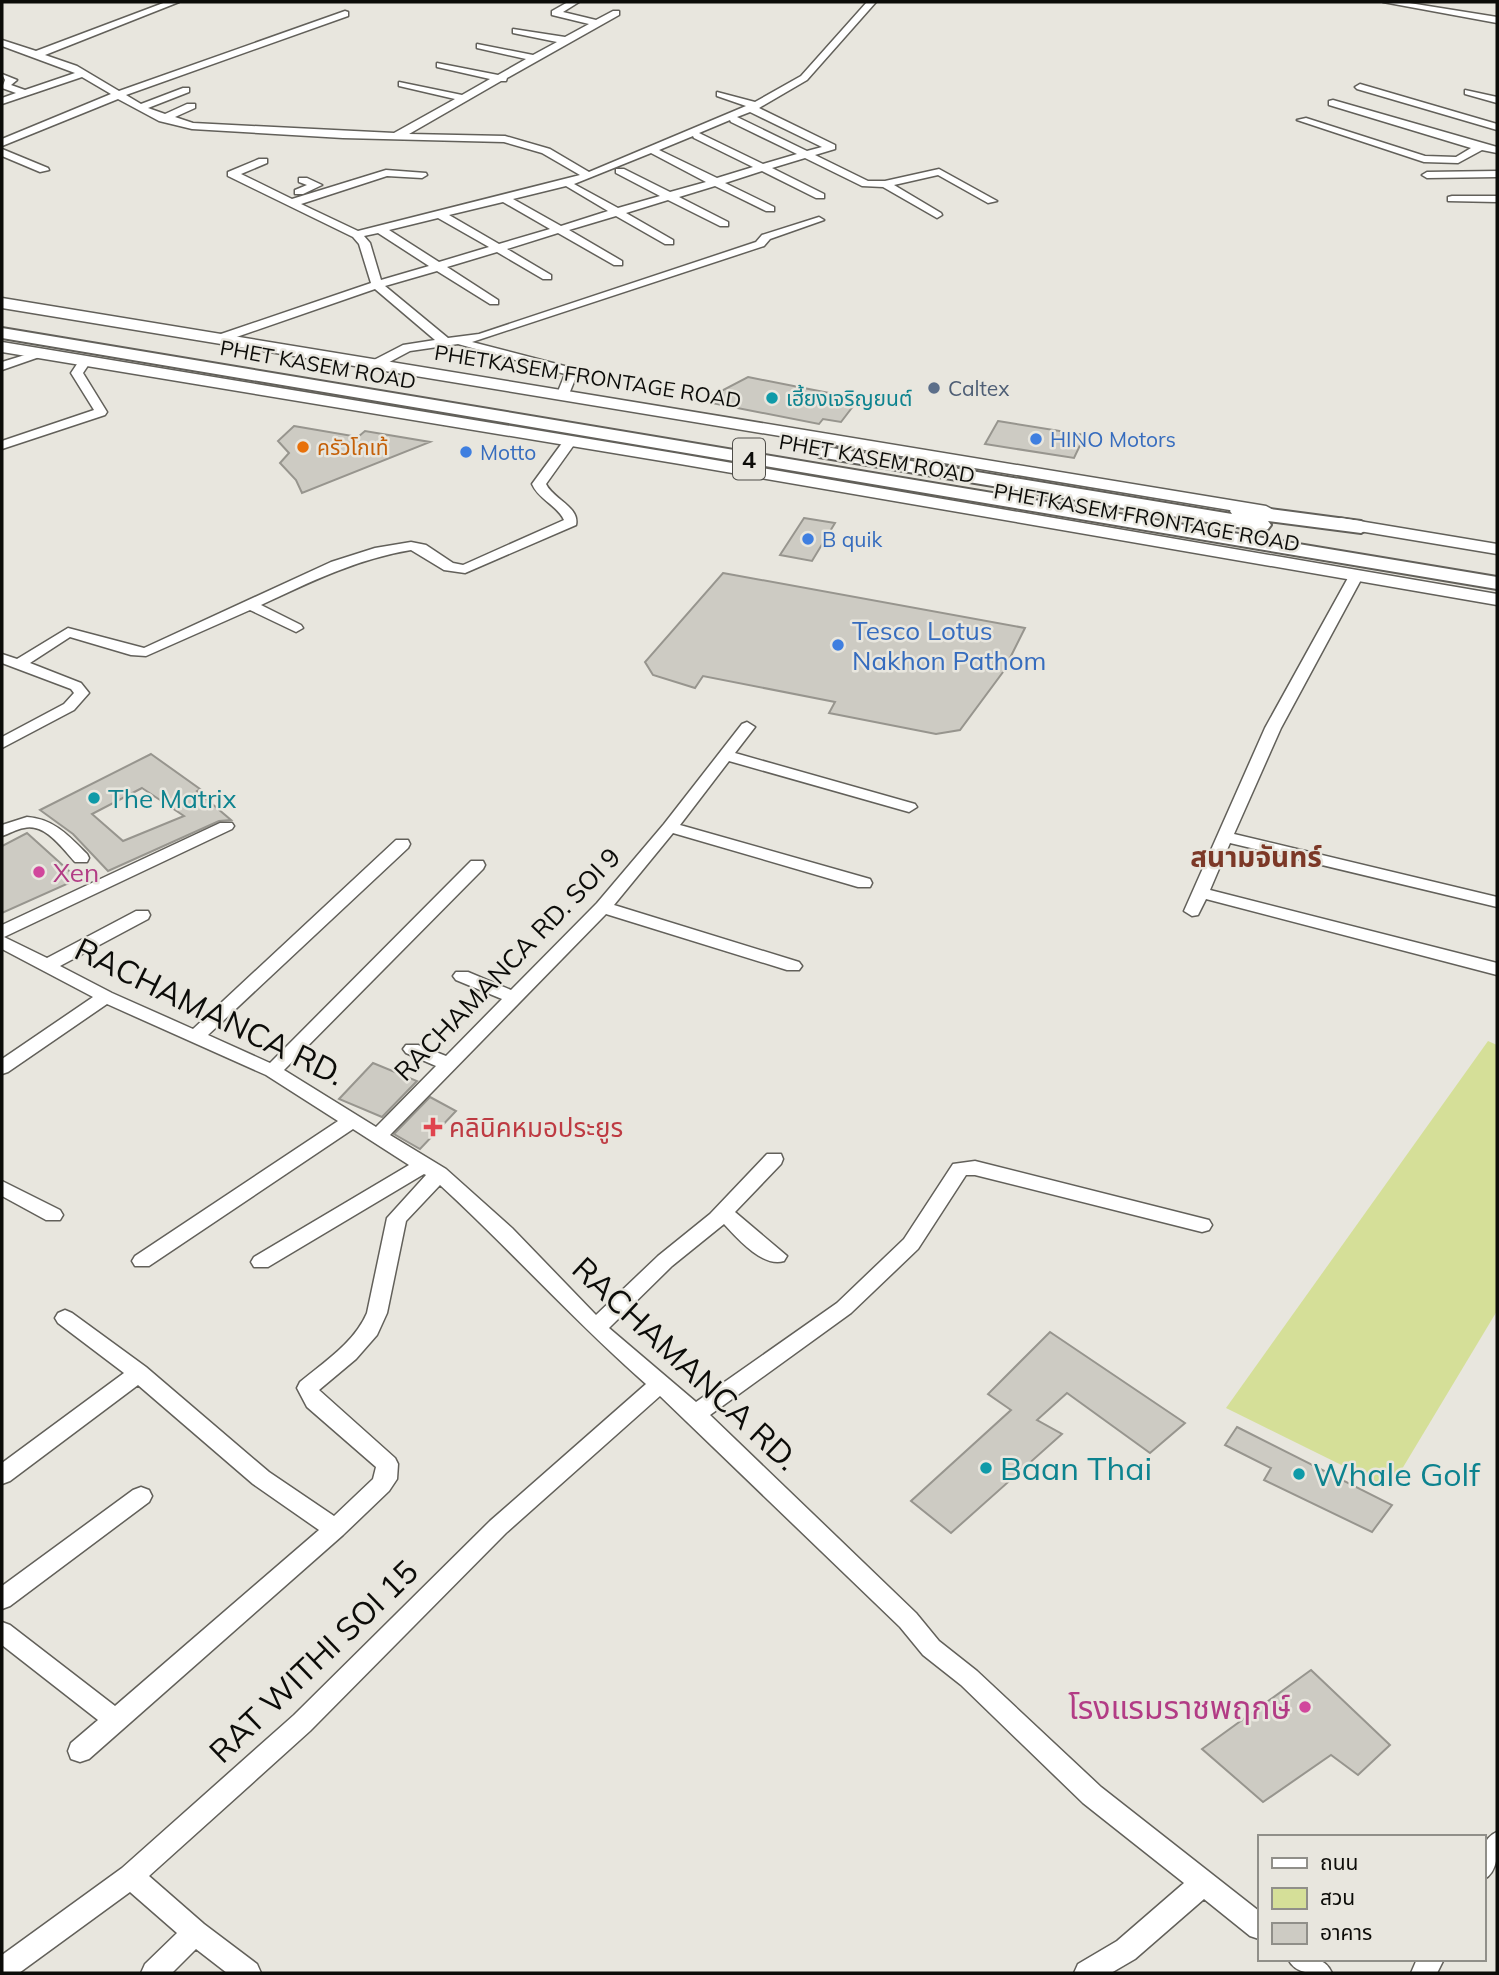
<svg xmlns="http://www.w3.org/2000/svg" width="1499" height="1975" viewBox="0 0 1499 1975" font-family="Mulish,'Noto Sans Thai',sans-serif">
  <rect width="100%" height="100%" fill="#e8e6de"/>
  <path fill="#d5df98" d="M 1488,1041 L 1497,1045 L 1497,1311 L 1390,1489 L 1226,1408 Z"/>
  <path fill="#cdcbc3" stroke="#97958e" stroke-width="2" fill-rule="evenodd" d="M 748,377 L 839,395 L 834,401 L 854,405 L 841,422 L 823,419 L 819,424 L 702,401 Z
    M 998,421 L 1085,435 L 1074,458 L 985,444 Z
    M 294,426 L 358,437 L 365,431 L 430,442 L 302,493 L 296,480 L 280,463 L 289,453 L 278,441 Z
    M 804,518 L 835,523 L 812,561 L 780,555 Z
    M 723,573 L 1025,628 L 1003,672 L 960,730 L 936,734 L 829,713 L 835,702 L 703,676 L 695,688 L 653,675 L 645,662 Z
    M 151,754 L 200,789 L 197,791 L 231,820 L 219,821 L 108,871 L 73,834 L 40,810 ZM 142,788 L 184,816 L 123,841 L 92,814 Z
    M 27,833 L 78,879 L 2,913 L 2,846 Z
    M 373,1063 L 417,1081 L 382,1117 L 339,1099 Z
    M 430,1097 L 456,1111 L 420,1149 L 394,1134 Z
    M 1050,1332 L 1185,1423 L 1150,1453 L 1067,1393 L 1037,1420 L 1062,1434 L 951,1533 L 911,1501 L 1011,1410 L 988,1394 Z
    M 1237,1427 L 1392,1505 L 1372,1532 L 1264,1480 L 1271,1468 L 1225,1445 Z
    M 1311,1670 L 1390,1745 L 1358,1775 L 1331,1755 L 1263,1802 L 1202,1749 Z"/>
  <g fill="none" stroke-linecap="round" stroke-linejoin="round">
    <g stroke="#62605a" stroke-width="3">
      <path id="minor" d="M 166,2 L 179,2 L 45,55 L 77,66 L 119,91 L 345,11 L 348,12 L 348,16 L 126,95 L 141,104 L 183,88 L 189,88 L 189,92 L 148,108 L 165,114 L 187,104 L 195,104 L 195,108 L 175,117 L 193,123 L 394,133 L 455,99 L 399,86 L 399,82 L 462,95 L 490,79 L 437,67 L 437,63 L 498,75 L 526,59 L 477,48 L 477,44 L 533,55 L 557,42 L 513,33 L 513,29 L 565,37 L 589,24 L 552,15 L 552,11 L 568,2 L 579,2 L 563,12 L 596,20 L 613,11 L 619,11 L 619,15 L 507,78 L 506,81 L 501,81 L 409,134 L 505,136 L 550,149 L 589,172 L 746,106 L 717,96 L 717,92 L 755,102 L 801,76 L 867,2 L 876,2 L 807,80 L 759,108 L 835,145 L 835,149 L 815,155 L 868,181 L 885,181 L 939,169 L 997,201 L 988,203 L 938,175 L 894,185 L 941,213 L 942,215 L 937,218 L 883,187 L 862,186 L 805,158 L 772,168 L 824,194 L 824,198 L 816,198 L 762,171 L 725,183 L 774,207 L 774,211 L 766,211 L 715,186 L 679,197 L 728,222 L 728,226 L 720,226 L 668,200 L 626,213 L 673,240 L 673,244 L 665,244 L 616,216 L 569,230 L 622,261 L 622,265 L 614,265 L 558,233 L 507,249 L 551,275 L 551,279 L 543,279 L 497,252 L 447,267 L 498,300 L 498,304 L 490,304 L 437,271 L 385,286 L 448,338 L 479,334 L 756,242 L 762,235 L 819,217 L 824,220 L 770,239 L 764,246 L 472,342 L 576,369 L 578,372 L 569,394 L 563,398 L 557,394 L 565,374 L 458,344 L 410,351 L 380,367 L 372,367 L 372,361 L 403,345 L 435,340 L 375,289 L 222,342 L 216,338 L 218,335 L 371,283 L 359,244 L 353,237 L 228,176 L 228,172 L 259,159 L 267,159 L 267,163 L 241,174 L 292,199 L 386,170 L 426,173 L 427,175 L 422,178 L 387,176 L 301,204 L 358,231 L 580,175 L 542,153 L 504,142 L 343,138 L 192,129 L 159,121 L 118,99 L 2,146 L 2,139 L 111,94 L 82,77 L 2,104 L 2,98 L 16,93 L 2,88 L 5,80 L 2,74 L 17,80 L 11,85 L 25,90 L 75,73 L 2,46 L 2,40 L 36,51 ZM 750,112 L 822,147 L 807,151 L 737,117 ZM 730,120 L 731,122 L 797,154 L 763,164 L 699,133 ZM 693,136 L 694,138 L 753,167 L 717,178 L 659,150 ZM 651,153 L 706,182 L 670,192 L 624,169 L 616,169 L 616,173 L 660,196 L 618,208 L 574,184 ZM 566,186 L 608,211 L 561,226 L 513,199 ZM 503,202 L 550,229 L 499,244 L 449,215 ZM 438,218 L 489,247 L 439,262 L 389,230 ZM 378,233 L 429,266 L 381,280 L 370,243 L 364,236 Z
        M 1383,2 L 1403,2 L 1497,17 L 1497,23 Z
        M 1360,84 L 1497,124 L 1497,130 L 1357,89 L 1355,87 Z
        M 1465,90 L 1497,97 L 1497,103 L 1465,94 Z
        M 1333,100 L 1497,147 L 1497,153 L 1482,150 L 1458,163 L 1424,162 L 1297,120 L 1306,118 L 1425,156 L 1456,157 L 1471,148 L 1329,105 L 1329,101 Z
        M 2,149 L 48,168 L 49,170 L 40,172 L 2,156 Z
        M 1497,171 L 1497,177 L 1427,178 L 1422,175 L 1427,172 Z
        M 299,178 L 307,178 L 322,185 L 303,194 L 295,194 L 295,190 L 307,185 L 299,182 Z
        M 1452,196 L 1497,196 L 1497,202 L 1448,201 L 1448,197 Z
        M 38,351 L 48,354 L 2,370 L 2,362 Z
        M 81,358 L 91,361 L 83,373 L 107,412 L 105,415 L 2,449 L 2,441 L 94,410 L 71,373 Z
        M 570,438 L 576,442 L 546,484 C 553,499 580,507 576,525 L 465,573 L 444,570 L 411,550 C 357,559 310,582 261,605 L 301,625 L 303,628 L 296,632 L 250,610 L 146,656 L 131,655 L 70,637 L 30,663 L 81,683 L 89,693 L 74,710 L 2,748 L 2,737 L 64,704 L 74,693 L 71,689 L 2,663 L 2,654 L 17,659 L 68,628 L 144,648 L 331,562 L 375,548 L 411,542 L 426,545 L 453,563 L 463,565 L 564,520 C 557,505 539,500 532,484 L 565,439 Z
        M 1356,572 L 1363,576 L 1281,728 L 1234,834 L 1497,897 L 1497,907 L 1230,843 L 1210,890 L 1497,963 L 1497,975 L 1206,899 L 1198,915 L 1192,916 L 1184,911 L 1265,728 L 1349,576 Z
        M 747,722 L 755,727 L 735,753 L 915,804 L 917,807 L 909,812 L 729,761 L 680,825 L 870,879 L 872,883 L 870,887 L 858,887 L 673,833 L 614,905 L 799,962 L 802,966 L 799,970 L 787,970 L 606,914 L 390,1135 L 446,1169 L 512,1228 L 596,1315 L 658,1256 L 710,1214 L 767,1154 L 781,1154 L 783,1159 L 781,1164 L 735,1212 L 787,1256 L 784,1261 C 763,1268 737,1238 724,1224 L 672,1266 L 609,1328 L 696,1402 L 837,1303 L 904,1239 L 953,1164 L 975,1161 L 1209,1220 L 1212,1225 L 1209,1230 L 1202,1232 L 975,1175 L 966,1175 L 918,1249 L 851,1313 L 710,1415 L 916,1613 L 939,1641 L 977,1671 L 1101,1787 L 1259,1911 L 1259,1939 L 1250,1936 L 1204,1899 L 1135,1959 L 1111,1973 L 1074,1973 L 1078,1964 L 1117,1941 L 1184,1883 L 1083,1803 L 961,1685 L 923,1655 L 900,1627 L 660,1396 L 506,1533 L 310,1731 L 149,1876 L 204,1924 L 257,1964 L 261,1973 L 227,1973 L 196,1949 L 172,1973 L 141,1973 L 145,1964 L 177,1933 L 130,1892 L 19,1973 L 2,1973 L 2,1955 L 122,1868 L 294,1715 L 490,1521 L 646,1384 C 574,1321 511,1250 440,1185 L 406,1221 L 387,1313 L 377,1335 L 356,1359 L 319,1390 L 395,1458 L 398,1464 L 397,1479 L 389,1491 L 343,1535 L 89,1759 L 80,1762 L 71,1759 L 68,1751 L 71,1743 L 98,1720 L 2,1645 L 2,1622 L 10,1625 L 115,1706 L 319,1530 L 253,1484 L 138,1385 L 10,1481 L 2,1484 L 2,1463 L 124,1373 L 58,1323 L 55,1318 L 58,1313 L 65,1310 L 72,1313 L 146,1367 L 269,1472 L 334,1516 L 373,1479 L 376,1467 L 307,1407 L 297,1388 L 300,1382 C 324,1362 354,1343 367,1313 L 387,1218 L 426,1175 L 424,1174 L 268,1267 L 254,1267 L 251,1262 L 254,1257 L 409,1165 L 353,1129 L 149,1266 L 135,1266 L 132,1261 L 135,1256 L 338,1121 L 266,1075 L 107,1004 L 8,1072 L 2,1074 L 2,1059 L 93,997 L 2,949 L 2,925 L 220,823 L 232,823 L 234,826 L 232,829 L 4,937 L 47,958 L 136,911 L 148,911 L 150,915 L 148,919 L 60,966 L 112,993 L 193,1029 L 396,840 L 408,840 L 410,844 L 408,848 L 208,1035 L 270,1063 L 471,861 L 483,861 L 485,865 L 483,869 L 284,1070 L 376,1127 L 436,1066 L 406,1053 L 403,1049 L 406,1045 L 418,1045 L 446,1056 L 502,999 L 456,980 L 453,976 L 456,972 L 468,972 L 511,990 L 597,903 L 664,824 L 742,724 Z
        M 27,817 C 54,819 69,836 87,854 L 89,858 L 87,862 L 75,862 C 62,848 45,823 24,828 C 16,829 9,834 2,836 L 2,825 Z
        M 2,1181 L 60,1210 L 63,1215 L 60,1220 L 46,1220 L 2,1196 Z
        M 141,1487 L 149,1490 L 152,1496 L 149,1502 L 10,1606 L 2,1609 L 2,1586 L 133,1490 Z
        M 1497,1832 C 1498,1850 1499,1872 1483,1880 C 1483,1862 1478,1840 1497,1832 Z
        M 1288,1959 C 1306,1959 1324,1954 1332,1973 C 1314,1974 1296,1975 1288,1959 Z
        M 1417,1959 L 1444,1959 L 1437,1973 L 1411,1973 Z"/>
    </g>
    <g stroke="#62605a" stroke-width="3">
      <path id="major" d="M 2,298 L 1266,506 L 1275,511 L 1266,516 L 2,308 Z
        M 2,342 L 680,454 L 1497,594 L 1497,605 L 680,464 L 2,352 Z
        M 1341,518 L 1497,544 L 1497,554 L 1335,527 L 1332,523 L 1335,519 Z"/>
    </g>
    <g stroke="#62605a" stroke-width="4">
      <path id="highway" d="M 2,328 L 1497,577 L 1497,589 L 2,338 Z
        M 826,447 L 1232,514 L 1230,511 L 1233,507 L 1240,505 L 1361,521 L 1371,527 L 1361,533 L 1268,521 L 1271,525 L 1268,529 L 1261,531 L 819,457 L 816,453 L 819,449 Z"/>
    </g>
    <use href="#minor" fill="#fff" fill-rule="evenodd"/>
    <use href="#major" fill="#fff" fill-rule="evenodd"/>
    <use href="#highway" fill="#fff" fill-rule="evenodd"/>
  </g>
  <circle fill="#5c6f8a" stroke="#e8e6de" stroke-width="2.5" cx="934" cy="388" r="7"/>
  <g fill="#0f9aa8" stroke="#e8e6de" stroke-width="2.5">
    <circle cx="772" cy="398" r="7"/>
    <circle cx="94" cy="798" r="7"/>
    <circle cx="986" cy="1468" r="7"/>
    <circle cx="1299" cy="1474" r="7"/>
  </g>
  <g fill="#3f7fe0" stroke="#e8e6de" stroke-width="2.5">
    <circle cx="1036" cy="439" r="7"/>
    <circle cx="466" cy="452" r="7"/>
    <circle cx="808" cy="539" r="7"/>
    <circle cx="838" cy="645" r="7"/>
  </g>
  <circle fill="#e8710a" stroke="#e8e6de" stroke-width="2.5" cx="303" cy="447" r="7"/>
  <g fill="#d1479c" stroke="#e8e6de" stroke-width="2.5">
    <circle cx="39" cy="872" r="7"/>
    <circle cx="1305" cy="1707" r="7"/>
  </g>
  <path fill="#e0444e" stroke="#e8e6de" stroke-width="2.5" d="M429.5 1116.5h7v7h7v7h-7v7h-7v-7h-7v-7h7z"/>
  <g text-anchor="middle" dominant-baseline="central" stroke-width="5" stroke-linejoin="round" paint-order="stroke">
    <g font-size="21" fill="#0c0c09" stroke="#e8e6de">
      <text transform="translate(318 364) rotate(10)">PHET KASEM ROAD</text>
      <text transform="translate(588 376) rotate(9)">PHETKASEM FRONTAGE ROAD</text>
      <text transform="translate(877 458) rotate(10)">PHET KASEM ROAD</text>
      <text transform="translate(1147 517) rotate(10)">PHETKASEM FRONTAGE ROAD</text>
    </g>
    <g font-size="21" fill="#4e5e75" stroke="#e8e6de" text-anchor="start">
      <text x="948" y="388">Caltex</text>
    </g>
    <g font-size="21" fill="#0d838f" stroke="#e8e6de" text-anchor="start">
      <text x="786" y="398">เฮี้ยงเจริญยนต์</text>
    </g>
    <g font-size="21" fill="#366cbe" stroke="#e8e6de" text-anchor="start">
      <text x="1050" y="439">HINO Motors</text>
      <text x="480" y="452">Motto</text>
      <text x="822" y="539">B quik</text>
    </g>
    <g font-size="21" fill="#c56008" stroke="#e8e6de" text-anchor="start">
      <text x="317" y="447">ครัวโกเท้</text>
    </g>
    <rect fill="#e8e6de" stroke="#4e4d49" stroke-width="2" x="733" y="438.5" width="32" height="41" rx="5"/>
    <g font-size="24" font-weight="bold" fill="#0c0c09">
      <text x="749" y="459">4</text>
    </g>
    <g font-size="26" fill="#366cbe" stroke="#e8e6de" text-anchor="start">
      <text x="852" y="630">Tesco Lotus<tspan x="852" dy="30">Nakhon Pathom</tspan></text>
    </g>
    <g font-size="26" fill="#0d838f" stroke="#e8e6de" text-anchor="start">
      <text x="108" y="798">The Matrix</text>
    </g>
    <g font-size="26" fill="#b23c85" stroke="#e8e6de" text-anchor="start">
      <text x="53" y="872">Xen</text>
    </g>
    <g font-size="26" fill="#0c0c09" stroke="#e8e6de">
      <text transform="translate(507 964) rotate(-46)">RACHAMANCA RD. SOI 9</text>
    </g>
    <g font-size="26" fill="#be3a42" stroke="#e8e6de" text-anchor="start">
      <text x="449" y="1127">คลินิคหมอประยูร</text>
    </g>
    <g font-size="28" font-weight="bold" fill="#7c3827" stroke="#e8e6de">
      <text x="1256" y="856">สนามจันทร์</text>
    </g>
    <g font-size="32" fill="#0c0c09" stroke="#e8e6de">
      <text transform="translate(210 1011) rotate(26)">RACHAMANCA RD.</text>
      <text transform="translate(686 1363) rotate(43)">RACHAMANCA RD.</text>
      <text transform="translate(313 1661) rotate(-44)">RAT WITHI SOI 15</text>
    </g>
    <g font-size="32" fill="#0d838f" stroke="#e8e6de" text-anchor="start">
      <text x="1000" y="1468">Baan Thai</text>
      <text x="1313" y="1474">Whale Golf</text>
    </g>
    <g font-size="32" fill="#b23c85" stroke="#e8e6de" text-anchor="end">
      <text x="1291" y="1707">โรงแรมราชพฤกษ์</text>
    </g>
  </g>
  <rect width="1499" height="1975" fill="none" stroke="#0c0c09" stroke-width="7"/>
  <rect x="1258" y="1835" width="228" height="126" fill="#e8e6de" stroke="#908f89" stroke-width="2"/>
  <rect x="1272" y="1858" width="35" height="10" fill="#ffffff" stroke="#908f89" stroke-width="2"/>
  <text x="1320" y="1870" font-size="21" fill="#0c0c09">ถนน</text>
  <rect x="1272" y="1888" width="35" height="21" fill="#d5df98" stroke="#908f89" stroke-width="2"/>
  <text x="1320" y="1905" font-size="21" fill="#0c0c09">สวน</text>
  <rect x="1272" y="1923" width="35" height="21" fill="#cdcbc3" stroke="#908f89" stroke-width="2"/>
  <text x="1320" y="1940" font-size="21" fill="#0c0c09">อาคาร</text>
</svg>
